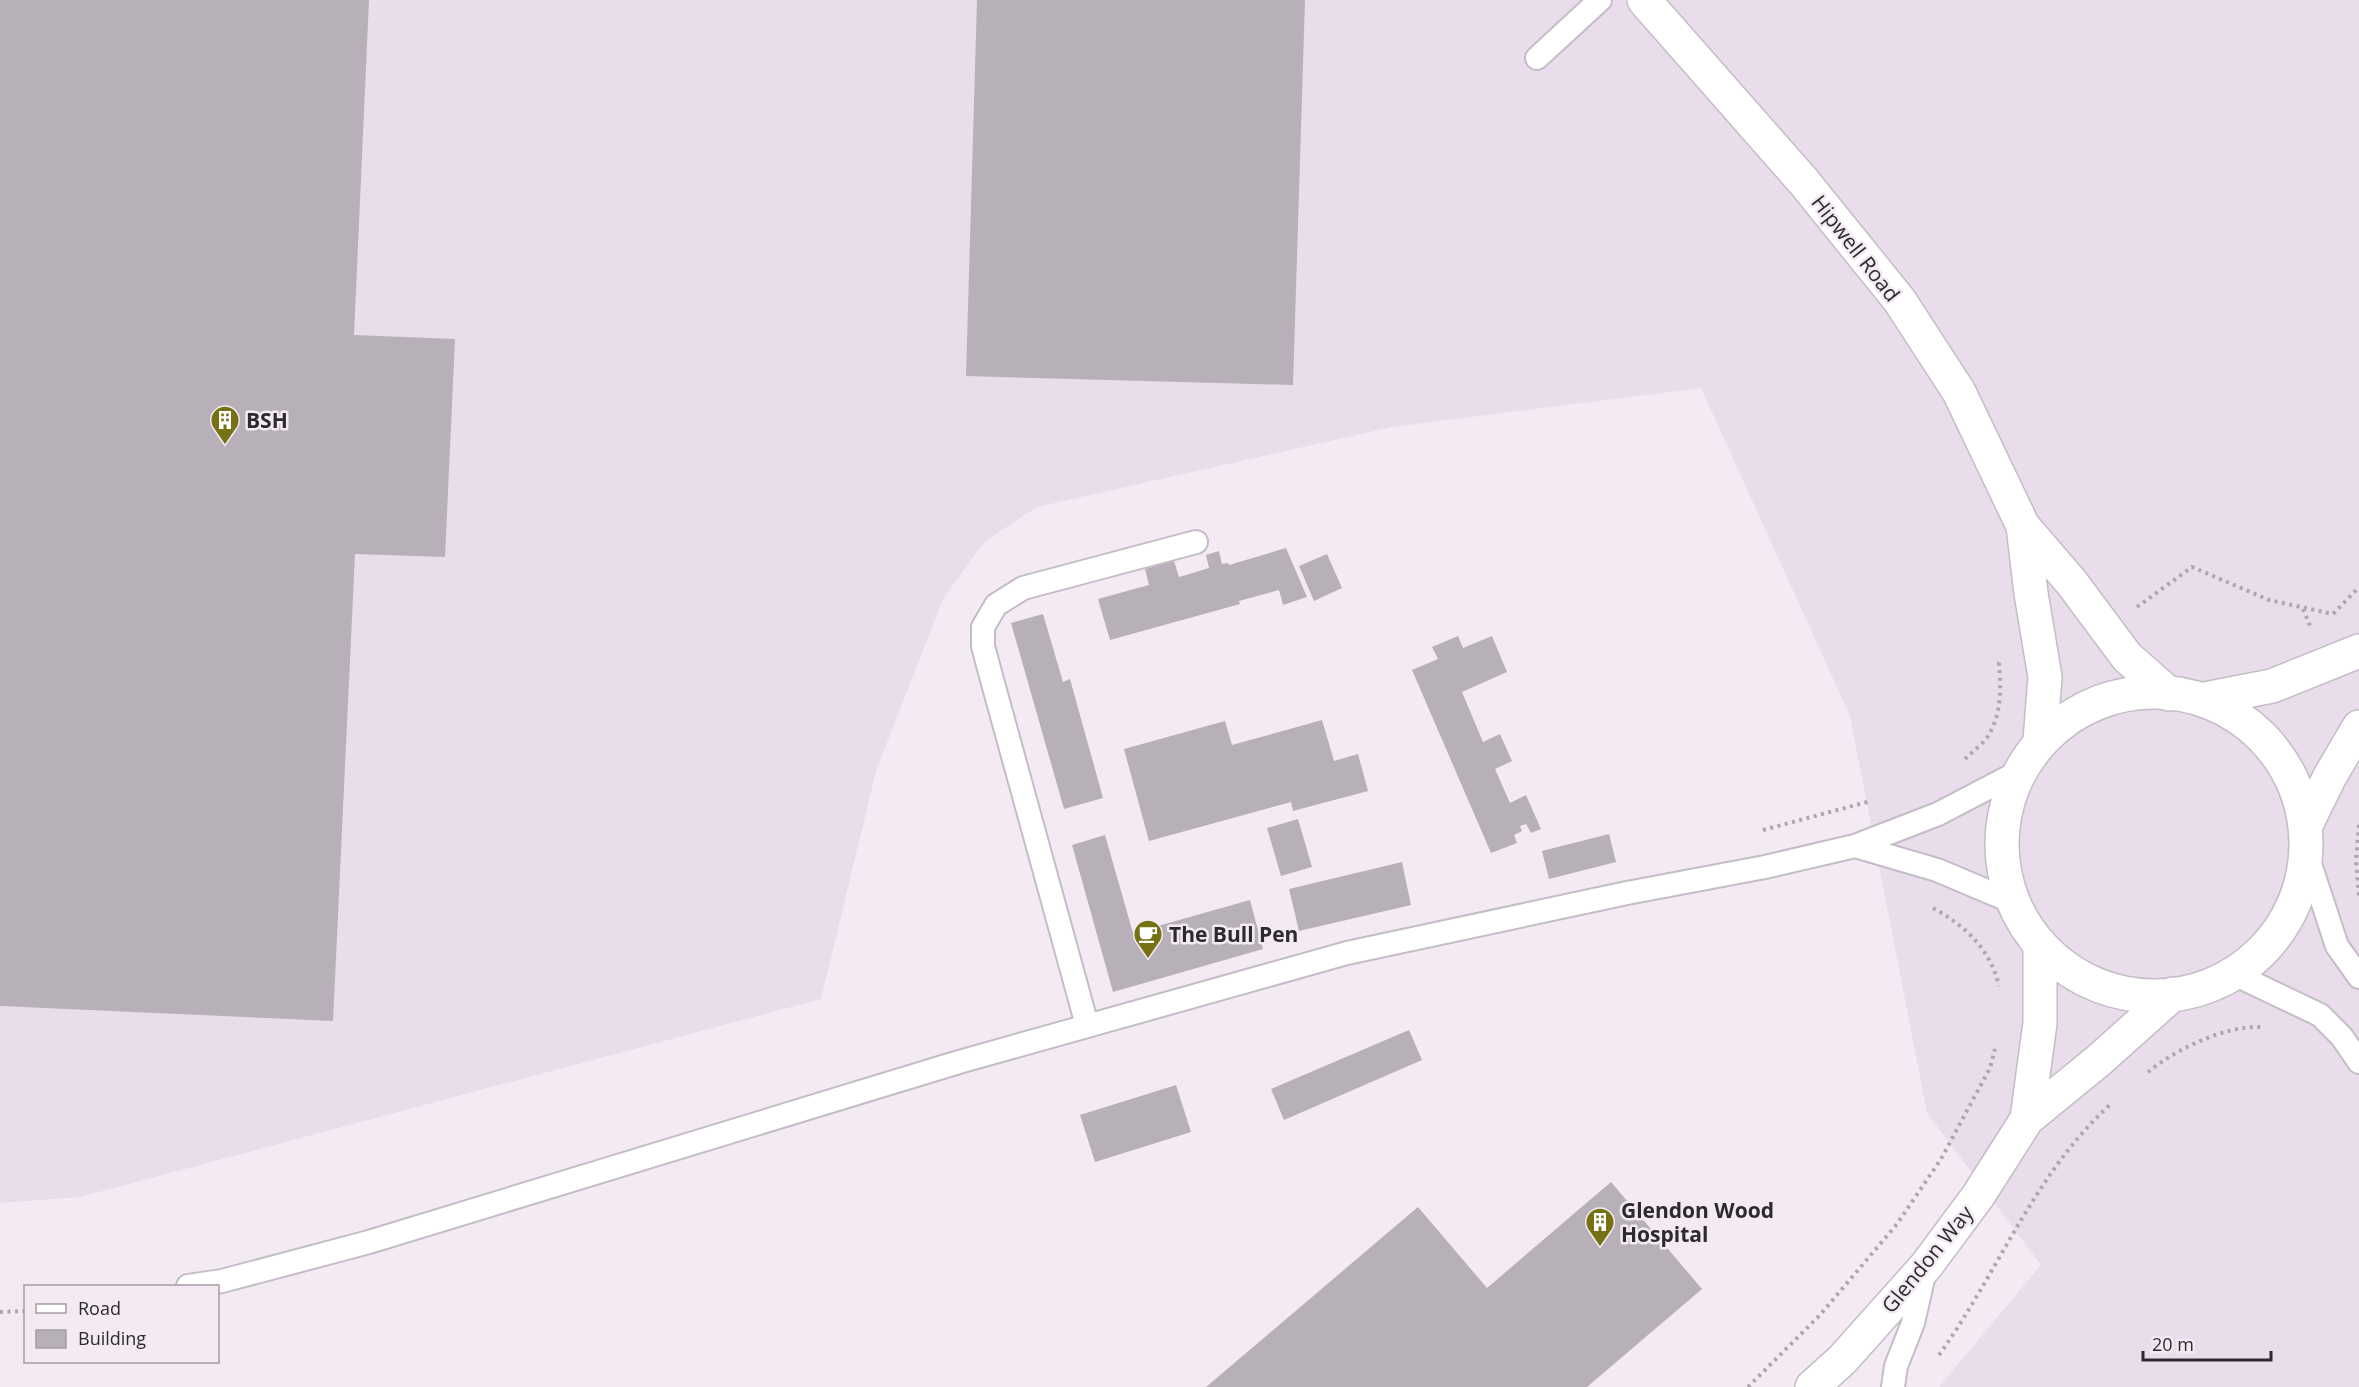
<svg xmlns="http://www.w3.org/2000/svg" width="2359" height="1387" viewBox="0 0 2359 1387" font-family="'Open Sans',sans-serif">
  <rect width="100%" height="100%" fill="#f3eaf4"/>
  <path fill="#e9dceb" d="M 0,0 L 2359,0 L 2359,1387 L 1939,1387 L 2041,1265 L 1927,1113 L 1850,716 L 1701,388 L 1392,427 L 1037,507 L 984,542 L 943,599 L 876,771 L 821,999 L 80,1197 L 0,1203 Z"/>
  <path fill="#b8b0b9" d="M 0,0 L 369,0 L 354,335 L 455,339 L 445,557 L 355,554 L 333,1021 L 0,1006 Z
    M 977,0 L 1305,0 L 1293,385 L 966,376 Z
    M 1286,548 L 1307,597 L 1283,605 L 1279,590 L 1239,601 L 1240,604 L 1110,640 L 1098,599 L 1149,585 L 1145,569 L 1174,561 L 1179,577 L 1209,568 L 1206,555 L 1219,551 L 1222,564 L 1228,563 L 1229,565 Z
    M 1327,554 L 1342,588 L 1314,601 L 1299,566 Z
    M 1043,614 L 1063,682 L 1070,679 L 1103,798 L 1064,809 L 1011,623 Z
    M 1458,636 L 1463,648 L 1492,636 L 1507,672 L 1462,692 L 1483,742 L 1500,734 L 1512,761 L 1495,769 L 1510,803 L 1526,795 L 1541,829 L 1531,833 L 1526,824 L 1520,826 L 1522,831 L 1514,835 L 1517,843 L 1491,853 L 1412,670 L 1438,659 L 1432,647 Z
    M 1322,720 L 1334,761 L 1358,754 L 1368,791 L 1293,811 L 1291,802 L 1149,841 L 1124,749 L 1225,721 L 1232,745 Z
    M 1298,819 L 1312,867 L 1281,876 L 1267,828 Z
    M 1609,834 L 1616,862 L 1549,879 L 1542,851 Z
    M 1105,835 L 1133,933 L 1250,900 L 1263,949 L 1113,992 L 1072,845 Z
    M 1402,862 L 1411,905 L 1299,931 L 1289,889 Z
    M 1409,1030 L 1422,1060 L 1284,1120 L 1271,1089 Z
    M 1176,1085 L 1191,1132 L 1095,1162 L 1080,1115 Z
    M 1611,1182 L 1702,1289 L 1587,1387 L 1206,1387 L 1418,1207 L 1487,1288 Z"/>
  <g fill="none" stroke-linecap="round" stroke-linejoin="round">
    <g stroke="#c4bdc6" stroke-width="26">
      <path id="lane" d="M 1537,58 L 1600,0
        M 1855,846 L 1937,870 L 2013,902
        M 2307,855 L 2337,946 L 2359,977
        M 2234,974 L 2320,1015 L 2342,1037 L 2359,1062
        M 1087,1025 L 988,665 L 983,646 L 983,627 L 996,605 L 1023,588 L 1196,542
        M 188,1286 L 222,1281 L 369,1242 L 959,1062 L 1347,953 L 1627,893 L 1765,867 L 1855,846 L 1938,814 L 2026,768
        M 1893,1387 L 1896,1366 L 1913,1323 L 1925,1270"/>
    </g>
    <g stroke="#c4bdc6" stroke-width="36">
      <path id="street" d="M 1644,0 L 1804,182 L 1900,301 L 1959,392 L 2023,526 L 2072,583 L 2127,657 L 2169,694
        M 2023,526 L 2031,593 L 2045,677 L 2040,741"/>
    </g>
    <g stroke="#c4bdc6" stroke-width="36">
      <path id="secondary" d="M2002 844a152 152 0 1 1 304 0a152 152 0 1 1-304 0Z
        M 2205,699 L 2272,686 L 2359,651
        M 2307,823 L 2330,776 L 2359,727
        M 2027,1119 L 2040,1023 L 2040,944
        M 1812,1387 L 1842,1360 L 1926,1266 L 1978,1196 L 2027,1119 L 2098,1061 L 2173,994"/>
    </g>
    <path stroke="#ada6ae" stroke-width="4" stroke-dasharray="3 4.5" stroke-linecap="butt" d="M 2137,607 L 2192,567 L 2269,600 L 2333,614 L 2359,587
      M 2303,609 L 2311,628
      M 1965,759 C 1972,752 1983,744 1988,736 C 2002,713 2001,688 1999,663 L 2003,662
      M 2359,825 L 2356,861 L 2359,896
      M 1763,830 L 1871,801
      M 1933,908 C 1965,926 1990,948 1999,986
      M 2148,1072 C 2176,1049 2226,1025 2262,1027
      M 0,1312 L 26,1311
      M 1939,1355 C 1998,1273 2035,1172 2111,1104
      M 1748,1387 L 1820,1315 L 1897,1224 L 1941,1159 L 1990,1068 L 1995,1049"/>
    <use href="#lane" stroke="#fff" stroke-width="22"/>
    <use href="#street" stroke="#fff" stroke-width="33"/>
    <use href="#secondary" stroke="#fff" stroke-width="33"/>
  </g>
  <defs>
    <g id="building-pin" transform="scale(1.5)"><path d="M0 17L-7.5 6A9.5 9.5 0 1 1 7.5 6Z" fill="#767214" stroke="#f3eaf4"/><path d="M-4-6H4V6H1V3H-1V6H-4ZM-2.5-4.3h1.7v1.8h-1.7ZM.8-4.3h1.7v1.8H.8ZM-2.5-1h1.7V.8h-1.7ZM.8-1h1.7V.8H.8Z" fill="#fff"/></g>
    <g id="cafe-pin" transform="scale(1.5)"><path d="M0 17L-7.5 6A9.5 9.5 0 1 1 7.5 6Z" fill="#767214" stroke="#f3eaf4"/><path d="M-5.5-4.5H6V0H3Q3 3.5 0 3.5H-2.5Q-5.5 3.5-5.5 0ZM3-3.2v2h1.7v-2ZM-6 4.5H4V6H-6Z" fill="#fff"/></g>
  </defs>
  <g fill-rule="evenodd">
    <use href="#building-pin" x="225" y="420"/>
    <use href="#cafe-pin" x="1148" y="934"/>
    <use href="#building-pin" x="1600" y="1222"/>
  </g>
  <g text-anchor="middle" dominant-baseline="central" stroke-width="5" stroke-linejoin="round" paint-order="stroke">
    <g font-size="21" fill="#2d2a2d" stroke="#f3eaf4">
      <text transform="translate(1856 248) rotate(52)">Hipwell Road</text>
      <text transform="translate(1927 1259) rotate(-51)">Glendon Way</text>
    </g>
    <g font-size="21" font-weight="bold" fill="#2d2a2d" stroke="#f3eaf4" text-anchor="start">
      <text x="246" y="420">BSH</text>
      <text x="1169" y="934">The Bull Pen</text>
      <text x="1621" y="1210">Glendon Wood<tspan x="1621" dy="24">Hospital</tspan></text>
    </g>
  </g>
  <rect x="24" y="1285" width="195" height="78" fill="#f3eaf4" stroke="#a49da4" stroke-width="1.5"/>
  <rect x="36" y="1304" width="30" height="9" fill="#ffffff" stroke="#a49da4" stroke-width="1.5"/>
  <text x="78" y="1315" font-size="18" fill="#2d2a2d">Road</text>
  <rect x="36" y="1330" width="30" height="18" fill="#b8b0b9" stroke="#a49da4" stroke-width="1.5"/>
  <text x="78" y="1345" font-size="18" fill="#2d2a2d">Building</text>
  <path d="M2143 1351v9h128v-9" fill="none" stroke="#2d2a2d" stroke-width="3"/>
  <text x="2152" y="1351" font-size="18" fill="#2d2a2d" stroke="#f3eaf4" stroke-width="4.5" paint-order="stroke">20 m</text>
</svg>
